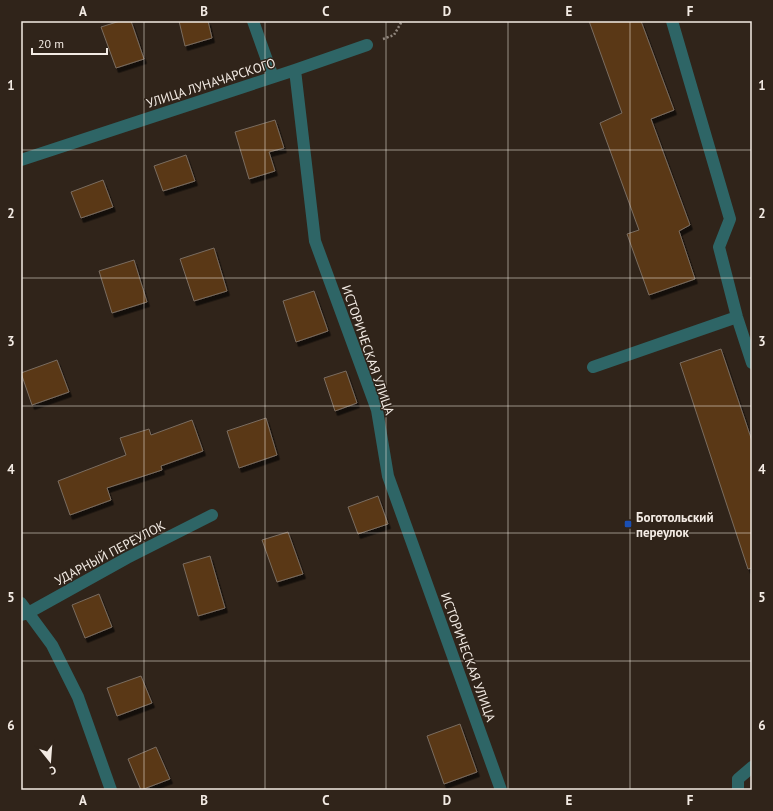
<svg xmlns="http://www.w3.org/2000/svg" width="773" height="811" viewBox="0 0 773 811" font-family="'PT Sans',sans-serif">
  <defs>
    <filter id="shadow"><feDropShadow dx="2.5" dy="4.5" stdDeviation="0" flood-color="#0009"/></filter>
  </defs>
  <rect width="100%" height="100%" fill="#30241a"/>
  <path fill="#5a3915" stroke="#7a6c60" filter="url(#shadow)" d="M 120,21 L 131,21 L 144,59 L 116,68 L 101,27 Z
    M 179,21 L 208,21 L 212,38 L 185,46 Z
    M 589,21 L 641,21 L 674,110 L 651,119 L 690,225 L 679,231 L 695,279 L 649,295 L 627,234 L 639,230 L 600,123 L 622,113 Z
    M 275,120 L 284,148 L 269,152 L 275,171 L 249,179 L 235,132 Z
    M 186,155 L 195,181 L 163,191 L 154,166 Z
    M 103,180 L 113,207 L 81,218 L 71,192 Z
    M 214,248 L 227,291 L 194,301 L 180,259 Z
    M 134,260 L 147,302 L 112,313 L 99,271 Z
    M 314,291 L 328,331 L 296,342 L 283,301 Z
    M 721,349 L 752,441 L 752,568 L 748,569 L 680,363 Z
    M 57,360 L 69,392 L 32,405 L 21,373 Z
    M 346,371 L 357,403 L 335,411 L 324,378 Z
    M 266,418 L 277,455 L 239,468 L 227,431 Z
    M 192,420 L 203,451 L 161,466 L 162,470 L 107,488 L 111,500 L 70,515 L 58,481 L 126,455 L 120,438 L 149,429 L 151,435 Z
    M 378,496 L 388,524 L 358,534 L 348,507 Z
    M 288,532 L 303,574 L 277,582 L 262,540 Z
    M 210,556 L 225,608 L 198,616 L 183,564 Z
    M 99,594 L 112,627 L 85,638 L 72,605 Z
    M 141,676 L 152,703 L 117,716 L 107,688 Z
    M 460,724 L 477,772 L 444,784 L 427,736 Z
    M 156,747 L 170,779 L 141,790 L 128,759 Z"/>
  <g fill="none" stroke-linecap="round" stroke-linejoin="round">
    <path stroke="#92887f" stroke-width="2.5" stroke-dasharray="2 2" stroke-linecap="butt" d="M 383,39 L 394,35 L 402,21"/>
    <path stroke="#2e6566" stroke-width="12" d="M 672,21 L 730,219 L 719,247 L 737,317 L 752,363
      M 593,367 L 737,317
      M 738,790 L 738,779 L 752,767"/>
    <path stroke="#2e6566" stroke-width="12" d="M 253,21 L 273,77
      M 295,70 L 315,241 L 377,410 L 388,476 L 501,790
      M 21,160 L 295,70 L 367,45
      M 21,603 L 52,645 L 78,697 L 111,790
      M 21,615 L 28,613 L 127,558 L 212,515"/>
  </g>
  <path fill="none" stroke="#f3ebe4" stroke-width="1" stroke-opacity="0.55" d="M 144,21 L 144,790M 265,21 L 265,790M 386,21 L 386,790M 508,21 L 508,790M 630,21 L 630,790M 21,150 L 752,150M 21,278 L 752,278M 21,406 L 752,406M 21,533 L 752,533M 21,661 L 752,661"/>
  <rect fill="#1a4fb4" stroke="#30241a" stroke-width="1.5" x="624" y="520" width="8" height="8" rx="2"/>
  <g text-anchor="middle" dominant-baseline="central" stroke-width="3" stroke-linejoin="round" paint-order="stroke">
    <g font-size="13" fill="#f3ebe4" stroke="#30241a">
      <text transform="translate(211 83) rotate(-18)">УЛИЦА ЛУНАЧАРСКОГО</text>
      <text transform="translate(368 350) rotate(71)">ИСТОРИЧЕСКАЯ УЛИЦА</text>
      <text transform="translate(110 553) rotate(-28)">УДАРНЫЙ ПЕРЕУЛОК</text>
      <text transform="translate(468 657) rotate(70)">ИСТОРИЧЕСКАЯ УЛИЦА</text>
    </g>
    <g font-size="13" font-weight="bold" fill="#f3ebe4" stroke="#30241a" text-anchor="start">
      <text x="636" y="517">Боготольский<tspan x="636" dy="15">переулок</tspan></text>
    </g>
  </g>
  <rect width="773" height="811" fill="none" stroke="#30241a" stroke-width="44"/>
  <g transform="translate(50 761) rotate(163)" stroke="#30241a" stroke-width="3" paint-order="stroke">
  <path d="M0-3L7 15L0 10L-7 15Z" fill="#f3ebe4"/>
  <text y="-6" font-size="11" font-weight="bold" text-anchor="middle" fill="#f3ebe4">С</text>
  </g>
  <path d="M32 48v6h75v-6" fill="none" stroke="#f3ebe4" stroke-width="2"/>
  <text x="38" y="48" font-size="12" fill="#f3ebe4" stroke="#30241a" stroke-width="3" paint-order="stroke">20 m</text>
  <rect x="22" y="22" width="729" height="767" fill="none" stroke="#f3ebe4" stroke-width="1.5"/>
  <g font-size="13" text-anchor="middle" font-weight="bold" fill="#f3ebe4">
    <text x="83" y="16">A</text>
    <text x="204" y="16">B</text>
    <text x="326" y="16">C</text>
    <text x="447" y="16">D</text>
    <text x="569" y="16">E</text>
    <text x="690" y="16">F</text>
    <text x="11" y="90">1</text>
    <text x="762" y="90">1</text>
    <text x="11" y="218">2</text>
    <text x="762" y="218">2</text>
    <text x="11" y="346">3</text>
    <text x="762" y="346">3</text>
    <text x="11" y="474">4</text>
    <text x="762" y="474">4</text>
    <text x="11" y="602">5</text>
    <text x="762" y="602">5</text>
    <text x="11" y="730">6</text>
    <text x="762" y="730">6</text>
    <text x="83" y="805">A</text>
    <text x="204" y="805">B</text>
    <text x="326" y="805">C</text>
    <text x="447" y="805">D</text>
    <text x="569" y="805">E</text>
    <text x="690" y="805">F</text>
  </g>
</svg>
